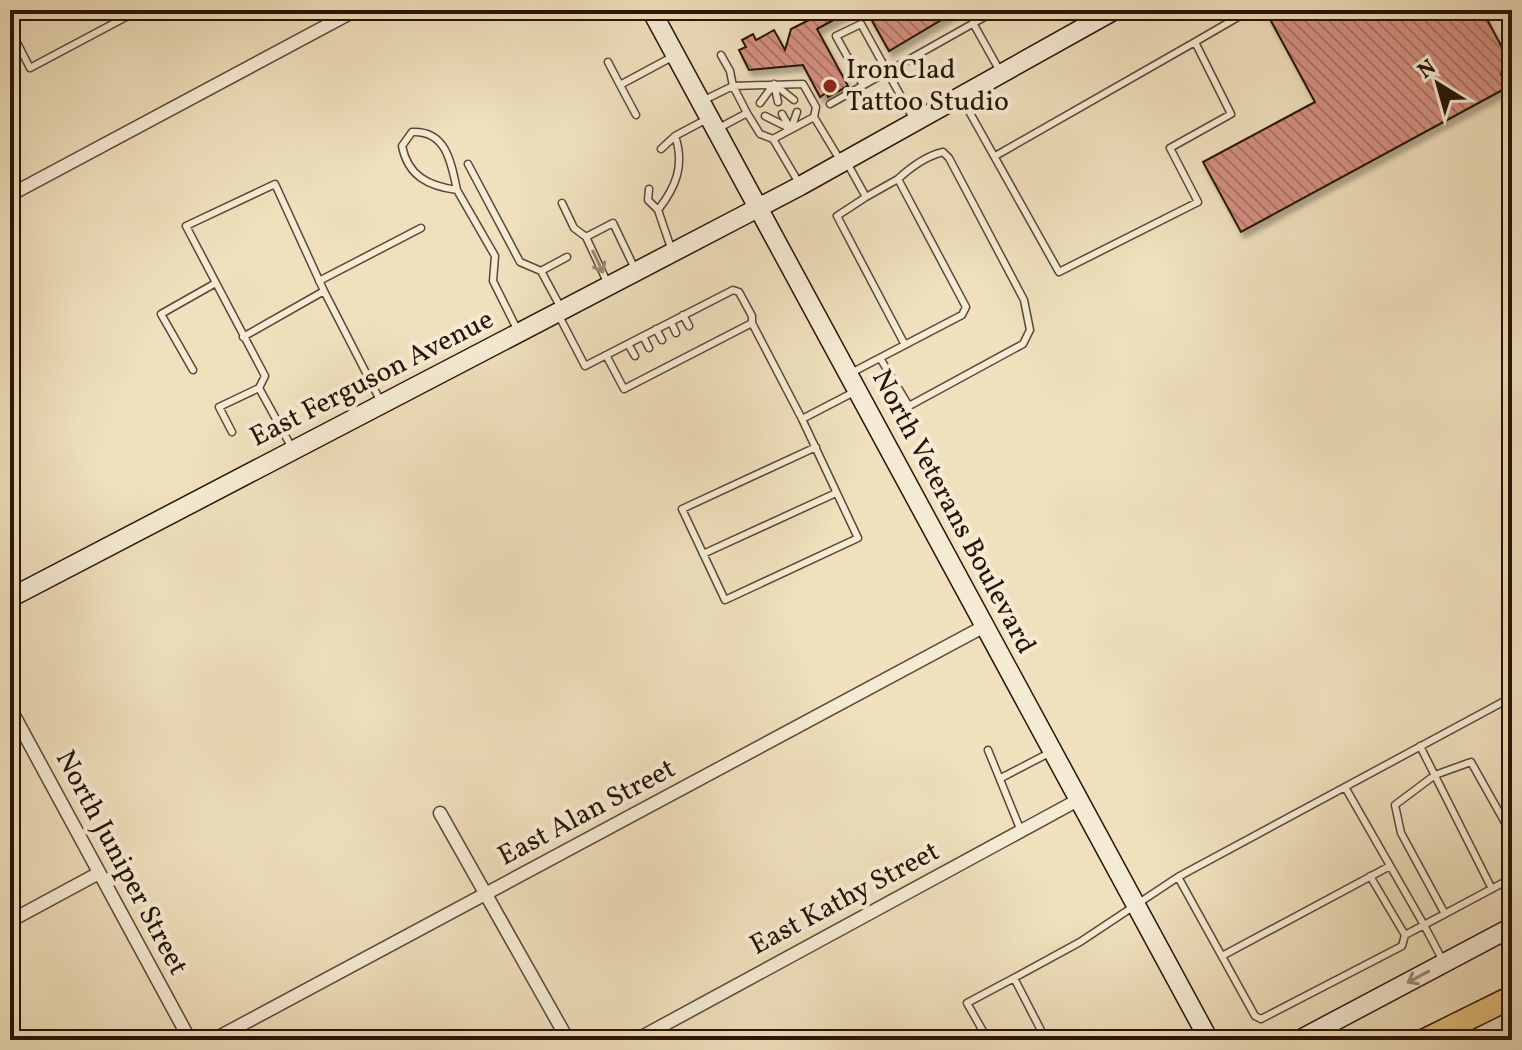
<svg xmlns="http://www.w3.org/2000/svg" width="1522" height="1050" viewBox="0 0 1522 1050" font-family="Vollkorn,serif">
  <defs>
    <pattern id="building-back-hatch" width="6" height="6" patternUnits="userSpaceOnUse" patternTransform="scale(2)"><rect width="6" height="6" fill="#d49081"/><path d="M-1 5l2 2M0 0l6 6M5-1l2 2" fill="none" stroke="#ac7468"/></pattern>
    <filter id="shadow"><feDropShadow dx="3.5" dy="6" stdDeviation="2" flood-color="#0004"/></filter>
  </defs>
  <rect width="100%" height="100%" fill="#f0e0bd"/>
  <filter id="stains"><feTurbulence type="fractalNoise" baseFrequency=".0025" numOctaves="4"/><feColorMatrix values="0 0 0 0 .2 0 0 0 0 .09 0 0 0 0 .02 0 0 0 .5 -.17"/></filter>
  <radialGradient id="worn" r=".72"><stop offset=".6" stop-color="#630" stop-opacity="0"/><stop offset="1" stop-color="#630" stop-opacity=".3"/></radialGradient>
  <path fill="url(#building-back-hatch)" stroke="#281406" stroke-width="2" filter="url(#shadow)" d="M 806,10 L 852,10 L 817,29 L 848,86 L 828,97 L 826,93 L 820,97 L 803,65 L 749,70 L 739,50 L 746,47 L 742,40 L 753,34 L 756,40 L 774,30 L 785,50 L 791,29 L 811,19 Z
    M 866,10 L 958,10 L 889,51 Z
    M 1265,10 L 1482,10 L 1512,66 L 1501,74 L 1508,87 L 1241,232 L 1203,162 L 1315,102 Z"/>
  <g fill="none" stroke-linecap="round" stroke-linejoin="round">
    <g stroke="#5a4734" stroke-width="9">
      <path id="service" d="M 973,23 L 1001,73
        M 10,29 L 30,68 L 139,10
        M 721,55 L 730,71 L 733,86 L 803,84 L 816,107 L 814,117
        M 608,62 L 620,85 L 672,57
        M 774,84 L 794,100
        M 774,84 L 778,102
        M 620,85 L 636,115
        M 863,85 L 836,36 L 861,24 L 914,120
        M 961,97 L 1059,272 L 1198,202 L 1170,148 L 1231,114 L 1195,42 L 1245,13 L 1244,10
        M 702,101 L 733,86 L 747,113 L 719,128
        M 760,103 L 774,84
        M 830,104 L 997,10
        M 747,113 L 760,134 L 773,139
        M 782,114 L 789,126
        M 765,116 L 791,129
        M 791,129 L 797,112
        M 661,149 L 675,136
        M 997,155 L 1195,42
        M 846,161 L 866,197 L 898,179 L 966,307 L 962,315 L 851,373
        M 468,164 L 520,262 L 541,271
        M 799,183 L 773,139 L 814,117 L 840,160
        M 649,189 L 648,200 L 658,210
        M 457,190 C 451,162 446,130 412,132 L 402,146 C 408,176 428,186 457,190 L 495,256 L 493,281 L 518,331
        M 866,197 L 837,216 L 905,345
        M 562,203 L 574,228 L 586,237 L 608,284
        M 586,237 L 613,223 L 635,269
        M 672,251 L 658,210 C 676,187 685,165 675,136 L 707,119
        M 319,281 L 421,228
        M 324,291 L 381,402
        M 561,308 L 541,271 L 567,257
        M 558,314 L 585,366 L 733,290 L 739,292 L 752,316 L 752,323 L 802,419 L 856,391
        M 683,315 L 689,326
        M 671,322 L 676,333
        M 656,329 L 662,340
        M 643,336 L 649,348
        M 243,337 L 324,291 L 275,184 L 186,226 L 265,376 L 259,388 L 292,448
        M 628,344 L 635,356
        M 606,355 L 624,389 L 752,323
        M 880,358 L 909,406 L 1023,344 L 1030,330 L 1024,300 L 949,158 L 943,152 C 926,156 911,167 898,179
        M 193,370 L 161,314 L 214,284
        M 802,419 C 821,459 839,498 858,538 L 725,600 L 682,509 L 816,447
        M 232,432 L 219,407 L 259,388
        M 703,554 L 836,493
        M 1512,720 L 1512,723
        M 1420,746 L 1492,889
        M 988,750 L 1021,831
        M 1001,778 L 1051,752
        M 1370,876 L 1405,935
        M 1178,877 L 1255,1016 L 1261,1019 L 1402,946 L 1405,935 L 1424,925 L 1345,787
        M 1445,914 L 1401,833 L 1395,805 L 1435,775 L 1471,762 L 1512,835
        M 1222,956 L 1390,866
        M 1443,961 L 1424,925 L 1512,878
        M 1014,978 L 1080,942 L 1178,877 L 1512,697
        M 966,1040 L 983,1031
        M 988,1040 L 967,1003 L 1014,978 L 1046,1040"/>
    </g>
    <g stroke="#5a4734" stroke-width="15">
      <path id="minor" d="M 10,195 L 356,10
        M 10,708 L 190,1040
        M 440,813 L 568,1040
        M 10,921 L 99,873
        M 213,1040 L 983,627
        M 636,1040 L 1078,800"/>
    </g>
    <g stroke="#281406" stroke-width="21">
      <path id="secondary" d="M 651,10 L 1209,1040
        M 10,598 L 800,186 L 1115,10
        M 1299,1040 L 1512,927"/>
    </g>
    <g stroke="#281406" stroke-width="25">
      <path id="motorway" d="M 1425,1040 L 1512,997"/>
    </g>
    <use href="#service" stroke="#f5ebd4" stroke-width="6"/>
    <use href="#minor" stroke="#f5ebd4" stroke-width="12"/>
    <use href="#secondary" stroke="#f5ebd4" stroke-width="18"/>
    <use href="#motorway" stroke="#e8c07e" stroke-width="22"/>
  </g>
  <defs><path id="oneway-shaft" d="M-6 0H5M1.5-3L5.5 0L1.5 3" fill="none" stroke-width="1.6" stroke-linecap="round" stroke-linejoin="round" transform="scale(2)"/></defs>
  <g stroke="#998a77">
    <use href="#oneway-shaft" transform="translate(598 262) rotate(65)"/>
    <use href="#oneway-shaft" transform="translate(1418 977) rotate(152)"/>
  </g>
  <circle fill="#8f2418" stroke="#f5ebd4" stroke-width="3" cx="830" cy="86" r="8"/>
  <g text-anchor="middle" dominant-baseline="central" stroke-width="8" stroke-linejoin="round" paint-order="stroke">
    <g font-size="28" fill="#281406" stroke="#f5ebd4" text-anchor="start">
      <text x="846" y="70">IronClad<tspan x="846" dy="32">Tattoo Studio</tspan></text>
    </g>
    <g font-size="28" fill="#281406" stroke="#f5ebd4">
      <text transform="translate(372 379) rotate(-27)">East Ferguson Avenue</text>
      <text transform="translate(953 512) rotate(62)">North Veterans Boulevard</text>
      <text transform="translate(587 813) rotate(-28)">East Alan Street</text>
      <text transform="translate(121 863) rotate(62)">North Juniper Street</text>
      <text transform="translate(845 899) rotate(-28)">East Kathy Street</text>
    </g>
  </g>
  <rect width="1522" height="1050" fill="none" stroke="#f0e0bd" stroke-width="40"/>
  <rect x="12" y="12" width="1498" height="1026" fill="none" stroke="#281406" stroke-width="4"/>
  <rect x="20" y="20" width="1482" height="1010" fill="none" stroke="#281406" stroke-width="2"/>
  <g transform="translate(1438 84) rotate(323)" stroke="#f5ebd4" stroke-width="6" paint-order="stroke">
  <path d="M0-6L14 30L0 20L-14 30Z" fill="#281406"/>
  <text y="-12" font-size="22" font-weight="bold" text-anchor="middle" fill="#281406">N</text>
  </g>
  <rect width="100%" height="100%" filter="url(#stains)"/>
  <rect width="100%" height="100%" fill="url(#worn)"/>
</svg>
